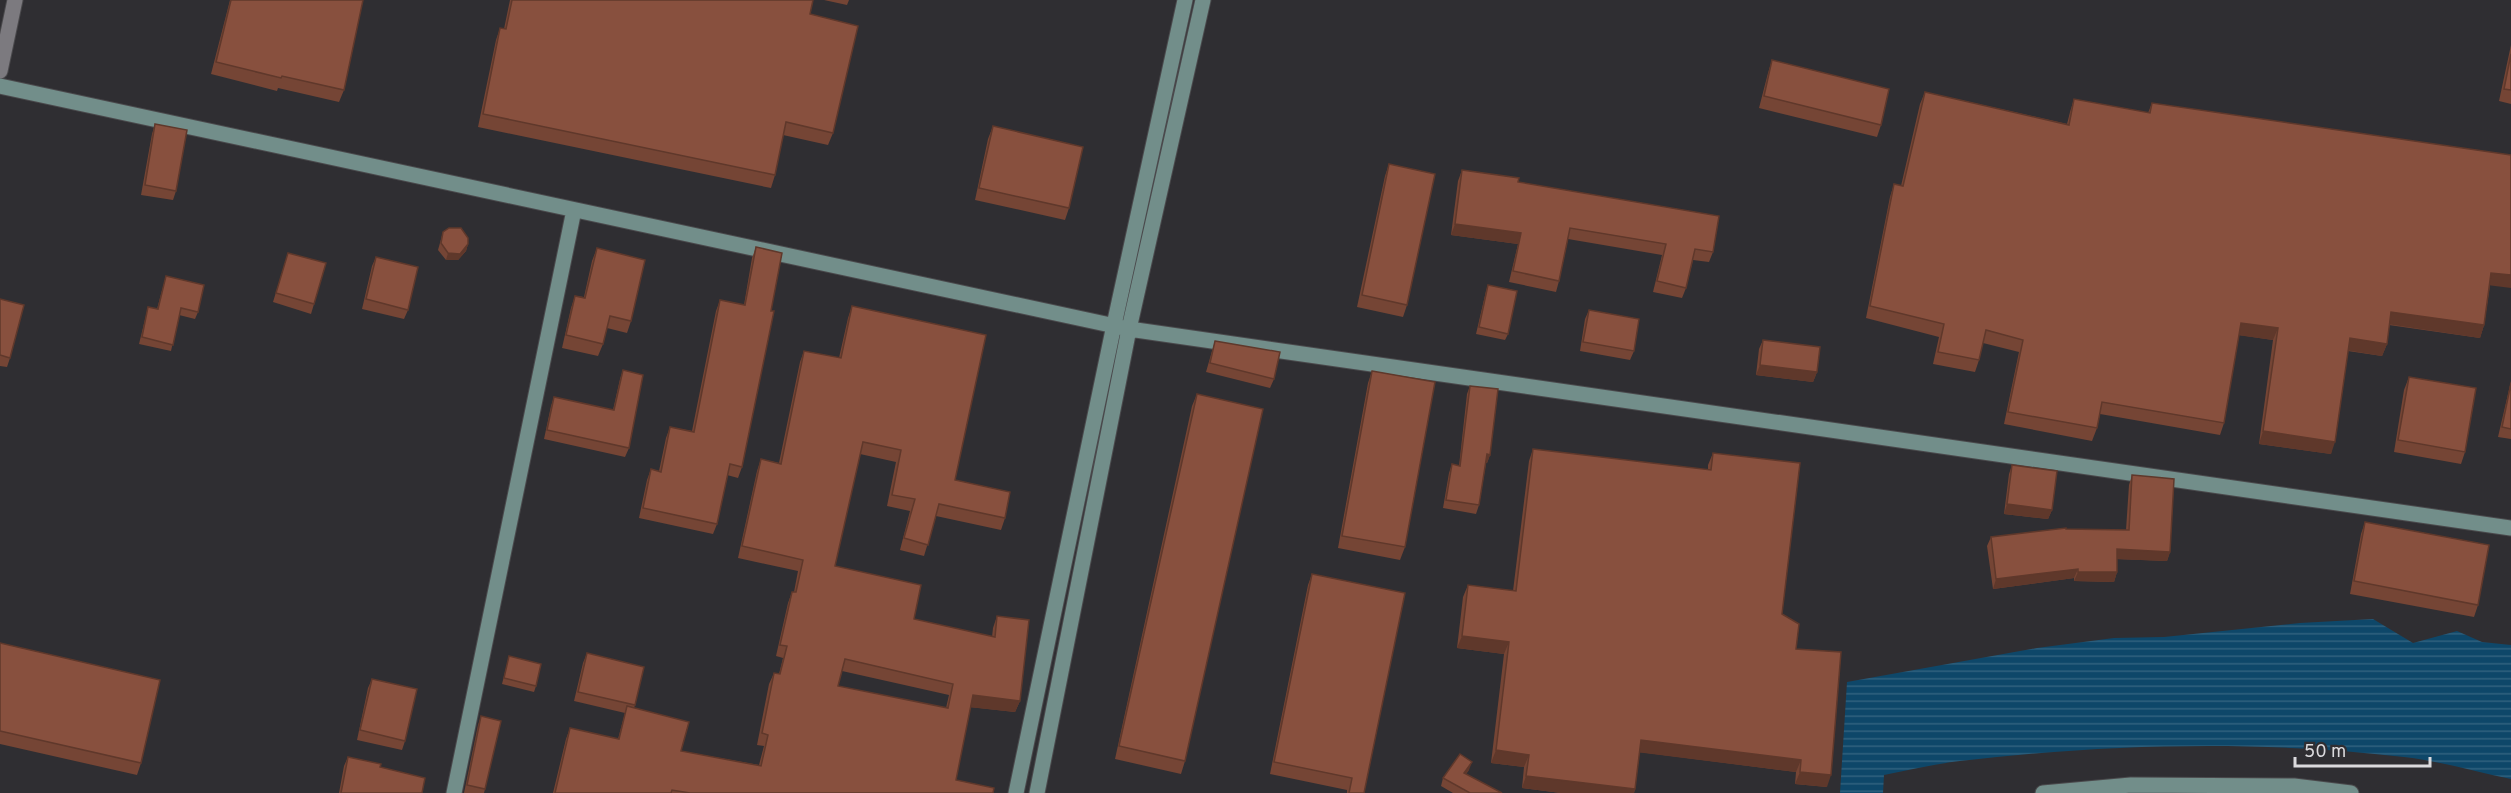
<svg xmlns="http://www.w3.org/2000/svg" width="2511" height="793" viewBox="0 0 2511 793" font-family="Overpass,sans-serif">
  <defs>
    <pattern id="water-rules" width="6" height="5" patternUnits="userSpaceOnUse" patternTransform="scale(1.5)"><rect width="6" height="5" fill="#0e4769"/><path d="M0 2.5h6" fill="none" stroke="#30617e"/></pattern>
  </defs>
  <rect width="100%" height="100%" fill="#2f2e32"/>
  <path fill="url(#water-rules)" d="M 2373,619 L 2413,643 L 2457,631 L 2482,642 L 2511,645 L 2511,779 C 2476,772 2440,761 2404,757 C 2258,740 2106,744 1960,761 C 1935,764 1909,770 1884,775 L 1883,793 L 1840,793 L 1847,682 L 2037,648 L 2114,638 L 2164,637 L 2300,623 Z"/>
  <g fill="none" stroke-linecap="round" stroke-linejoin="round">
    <g stroke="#4a494c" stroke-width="17">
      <path id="street" d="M 0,71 L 15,0"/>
    </g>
    <g stroke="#4a494c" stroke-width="17">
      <path id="secondary" d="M 0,86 L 1129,329 L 2511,528
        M 454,793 L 574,210
        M 1016,793 L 1114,325 L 1185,0
        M 1037,793 L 1129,329 L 1203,0
        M 2043,793 L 2131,785 L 2294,786 L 2351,793"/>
    </g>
    <use href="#street" stroke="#7c7a7f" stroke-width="15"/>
    <use href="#secondary" stroke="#728e8a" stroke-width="15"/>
  </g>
  <path fill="#754535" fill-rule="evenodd" d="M 230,0 L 363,0 L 344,90 L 339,102 L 278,88 L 277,91 L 211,74 Z
    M 510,0 L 813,0 L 810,14 L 833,133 L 828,145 L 783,135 L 775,175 L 771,188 L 478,127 L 496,40 L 500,28 L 504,29 Z
    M 824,0 L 849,0 L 847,5 Z
    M 2511,45 L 2511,104 L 2499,101 Z
    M 1772,60 L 1881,125 L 1877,137 L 1759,108 L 1768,73 Z
    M 1925,92 L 2067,124 L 2070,112 L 2074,99 L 2148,113 L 2152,103 L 2490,285 L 2484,325 L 2480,338 L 2389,325 L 2387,344 L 2382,356 L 2348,351 L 2331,454 L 2259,444 L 2273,340 L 2239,335 L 2224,423 L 2220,435 L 2100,414 L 2097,428 L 2092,441 L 2004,424 L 2019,352 L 1983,343 L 1979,360 L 1975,372 L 1933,364 L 1939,337 L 1866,318 L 1890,197 L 1894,184 L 1901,186 L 1920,104 Z
    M 155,124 L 176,191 L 173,200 L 141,195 L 152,134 Z
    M 993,126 L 1069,208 L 1065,220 L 975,200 L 988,139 Z
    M 1389,164 L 1407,305 L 1403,317 L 1357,307 L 1385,176 Z
    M 1462,170 L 1518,182 L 1713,252 L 1709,262 L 1693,260 L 1686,288 L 1682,298 L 1653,292 L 1662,255 L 1568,239 L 1559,281 L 1556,292 L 1509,282 L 1518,244 L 1451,235 L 1458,181 Z
    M 443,232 L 468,244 L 466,251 L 458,260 L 446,260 L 438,250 Z
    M 756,247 L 742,467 L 738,478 L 727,475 L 717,524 L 713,534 L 639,518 L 647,480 L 651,469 L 659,471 L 666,438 L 670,427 L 692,431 L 716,311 L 720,300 L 744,305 L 752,258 Z
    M 597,248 L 631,321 L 627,333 L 607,328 L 603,344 L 598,356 L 562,348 L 571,308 L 575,296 L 584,297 L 592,261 Z
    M 288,253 L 314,304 L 311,314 L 273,302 Z
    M 376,257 L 408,310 L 404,319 L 362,309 L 372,266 Z
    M 166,276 L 198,312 L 195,319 L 179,315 L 171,351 L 139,344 L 148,307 L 157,309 Z
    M 1488,285 L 1508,334 L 1505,340 L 1476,334 L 1486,291 Z
    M 0,299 L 10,358 L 7,367 L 0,366 Z
    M 852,306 L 955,480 L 1005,518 L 1001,530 L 936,516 L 924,556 L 900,550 L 910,511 L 887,506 L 896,462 L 860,454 L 835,566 L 914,619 L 992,637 L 993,628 L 997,616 L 1020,701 L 1015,712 L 970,707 L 956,780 L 993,793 L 553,793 L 566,739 L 570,728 L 618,739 L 625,713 L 574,701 L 583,663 L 587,653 L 635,705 L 634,708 L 681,751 L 759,765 L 764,746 L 757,745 L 769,684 L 774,673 L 779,674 L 783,658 L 776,656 L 788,603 L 792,592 L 794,592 L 798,571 L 738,558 L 757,471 L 761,459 L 779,463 L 800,362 L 804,351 L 839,358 L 848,318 ZM 842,671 L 949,695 L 946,708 L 838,686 Z
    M 1589,310 L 1634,351 L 1630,360 L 1580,351 L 1585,319 Z
    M 1763,340 L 1817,372 L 1813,382 L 1756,375 L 1759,349 Z
    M 1215,341 L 1274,379 L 1270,388 L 1206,372 L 1212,351 Z
    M 623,370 L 629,448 L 625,457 L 544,439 L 551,406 L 554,397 L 613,410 L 620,379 Z
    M 1372,371 L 1405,547 L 1400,560 L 1338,548 L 1368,383 Z
    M 2409,377 L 2465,452 L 2461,464 L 2394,452 L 2404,390 Z
    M 2511,381 L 2511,439 L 2498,437 Z
    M 1470,386 L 1490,455 L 1487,463 L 1486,463 L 1479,505 L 1476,514 L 1443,508 L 1449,473 L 1452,464 L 1459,466 L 1467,394 Z
    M 1197,394 L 1185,761 L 1181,774 L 1115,759 L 1192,406 Z
    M 1533,449 L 1708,470 L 1708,465 L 1713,453 L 1782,614 L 1796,649 L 1827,787 L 1795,784 L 1796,772 L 1639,752 L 1635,789 L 1634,793 L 1561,793 L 1522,788 L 1524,767 L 1491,763 L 1504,654 L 1457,648 L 1463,597 L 1468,585 L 1513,591 L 1529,461 Z
    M 2012,465 L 2052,510 L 2048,519 L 2004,514 L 2009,474 Z
    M 2132,475 L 2170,552 L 2167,561 L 2117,559 L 2117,572 L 2114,582 L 2074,581 L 2074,578 L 1993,589 L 1987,546 L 1991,537 L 2066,529 L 2126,530 L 2129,485 Z
    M 2365,522 L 2478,605 L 2474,617 L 2350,594 L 2361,534 Z
    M 1312,574 L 1364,793 L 1347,793 L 1347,790 L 1270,774 L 1308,585 Z
    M 0,643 L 141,763 L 137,775 L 0,744 Z
    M 509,656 L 536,686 L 534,692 L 502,684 Z
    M 372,679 L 405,741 L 402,750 L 357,740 L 368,688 Z
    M 481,716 L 485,789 L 484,793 L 464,793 L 478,725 Z
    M 348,757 L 380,767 L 422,793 L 339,793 L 344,766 Z
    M 1469,770 L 1466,774 L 1502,793 L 1453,793 L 1441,786 L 1443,778 Z"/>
  <path fill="#5f382b" d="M 1455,224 L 1521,233 L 1518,244 L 1451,235 Z
    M 468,244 L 466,251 L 458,260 L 446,260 L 448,253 Z
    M 2491,273 L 2511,275 L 2511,288 L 2487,285 Z
    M 2391,312 L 2484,325 L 2480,338 L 2387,324 Z
    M 2241,323 L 2278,328 L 2273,340 L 2237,335 Z
    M 2350,338 L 2387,344 L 2382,356 L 2345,350 Z
    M 1760,365 L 1817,372 L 1813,382 L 1756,375 Z
    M 2263,431 L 2335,442 L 2331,454 L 2259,444 Z
    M 1487,454 L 1490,455 L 1487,463 L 1484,462 Z
    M 2007,504 L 2052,510 L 2048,519 L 2004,514 Z
    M 2117,549 L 2170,552 L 2167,561 L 2114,559 Z
    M 2078,569 L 2074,578 L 1993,589 L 1996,579 Z
    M 2078,572 L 2117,572 L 2114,582 L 2074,581 Z
    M 1462,636 L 1509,642 L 1504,654 L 1457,648 Z
    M 973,695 L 1020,701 L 1015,712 L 968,707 Z
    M 1641,740 L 1801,760 L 1796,772 L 1636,752 Z
    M 1496,750 L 1529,755 L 1524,767 L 1491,763 Z
    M 1472,762 L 1469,770 L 1461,780 L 1464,773 Z
    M 1800,772 L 1831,775 L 1827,787 L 1795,784 Z
    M 1526,776 L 1635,789 L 1634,793 L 1561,793 L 1522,788 Z"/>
  <path fill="#88503e" stroke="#5f382b" stroke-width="1.5" fill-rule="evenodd" d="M 231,0 L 363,0 L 344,90 L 282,76 L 281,78 L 216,62 Z
    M 512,0 L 813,0 L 810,14 L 858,26 L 833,133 L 786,122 L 775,175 L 483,114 L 500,28 L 506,29 Z
    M 2511,54 L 2511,90 L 2504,89 Z
    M 1772,60 L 1889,89 L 1881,125 L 1764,96 Z
    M 1925,92 L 2069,125 L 2074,99 L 2150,113 L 2152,103 L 2511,155 L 2511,275 L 2491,273 L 2484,325 L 2391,312 L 2387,344 L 2350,338 L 2335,442 L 2263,431 L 2278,328 L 2241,323 L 2224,423 L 2102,402 L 2097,428 L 2008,412 L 2023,340 L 1986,330 L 1979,360 L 1938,352 L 1944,324 L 1870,306 L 1894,184 L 1903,186 Z
    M 155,124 L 187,130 L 176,191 L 145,185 Z
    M 993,126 L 1083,147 L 1069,208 L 979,188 Z
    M 1389,164 L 1435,174 L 1407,305 L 1362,295 Z
    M 1462,170 L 1519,178 L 1518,182 L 1719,216 L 1713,252 L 1695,249 L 1686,288 L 1657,281 L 1666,244 L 1570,228 L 1559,281 L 1513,271 L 1521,233 L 1455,224 Z
    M 449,228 L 461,228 L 468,238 L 468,244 L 460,254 L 448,253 L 441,243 L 443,232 Z
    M 756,247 L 782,253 L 771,311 L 774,311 L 742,467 L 730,464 L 717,524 L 643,508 L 651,469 L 661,472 L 670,427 L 694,432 L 720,300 L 745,305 Z
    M 597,248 L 645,260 L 631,321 L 610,316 L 603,344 L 566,335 L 575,296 L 585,298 Z
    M 288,253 L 326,263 L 314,304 L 276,293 Z
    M 376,257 L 418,267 L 408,310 L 366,299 Z
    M 166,276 L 204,285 L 198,312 L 181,308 L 173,345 L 142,337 L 148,307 L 158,309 Z
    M 1488,285 L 1517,291 L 1508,334 L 1479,327 Z
    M 0,299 L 24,305 L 10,358 L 0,355 Z
    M 852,306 L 986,335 L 955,480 L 1010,492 L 1005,518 L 939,504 L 928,545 L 904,538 L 915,499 L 892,495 L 901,450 L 863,442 L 835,566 L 921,585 L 914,619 L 995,637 L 997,616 L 1029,620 L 1020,701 L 973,695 L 956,780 L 994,788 L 993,793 L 690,793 L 672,790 L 671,793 L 555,793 L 570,728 L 619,739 L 627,706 L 689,722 L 681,751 L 761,766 L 768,735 L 762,733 L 774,673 L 780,674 L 787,646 L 780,645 L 792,592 L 796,592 L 803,560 L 742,546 L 761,459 L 781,464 L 804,351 L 841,358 ZM 845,659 L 953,684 L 948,708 L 838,686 Z
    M 1589,310 L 1639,319 L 1634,351 L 1583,342 Z
    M 1763,340 L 1820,347 L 1817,372 L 1760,365 Z
    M 1215,341 L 1280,352 L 1274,379 L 1210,363 Z
    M 623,370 L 643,375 L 629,448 L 547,430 L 554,397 L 614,410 Z
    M 1372,371 L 1435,382 L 1405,547 L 1342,536 Z
    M 2409,377 L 2476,388 L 2465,452 L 2398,440 Z
    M 2511,383 L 2511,429 L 2502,427 Z
    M 1470,386 L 1498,389 L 1490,455 L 1487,454 L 1479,505 L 1446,500 L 1452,464 L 1460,466 Z
    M 1197,394 L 1263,409 L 1185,761 L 1119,746 Z
    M 1533,449 L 1711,470 L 1713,453 L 1800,463 L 1782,614 L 1799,624 L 1796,649 L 1841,652 L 1831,775 L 1800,772 L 1801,760 L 1641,740 L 1635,789 L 1526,776 L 1529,755 L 1496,750 L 1509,642 L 1462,636 L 1468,585 L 1516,591 Z
    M 2012,465 L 2057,471 L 2052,510 L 2007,504 Z
    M 2132,475 L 2154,477 L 2174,479 L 2170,552 L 2117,549 L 2117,572 L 2078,572 L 2078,569 L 1996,579 L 1991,537 L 2066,528 L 2066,529 L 2129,530 Z
    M 2365,522 L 2489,545 L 2478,605 L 2354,581 Z
    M 1312,574 L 1405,593 L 1364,793 L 1349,793 L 1352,778 L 1274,762 Z
    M 0,643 L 160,680 L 141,763 L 0,731 Z
    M 587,653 L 644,667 L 635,705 L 578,692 Z
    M 509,656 L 541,664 L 536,686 L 504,678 Z
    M 372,679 L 417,689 L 405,741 L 360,730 Z
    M 481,716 L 501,721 L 485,789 L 467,785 Z
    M 1460,754 L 1472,762 L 1464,773 L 1502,793 L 1470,793 L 1443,778 Z
    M 348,757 L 381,764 L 380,767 L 425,778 L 422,793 L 341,793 Z"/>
  <path d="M2295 757v9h135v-9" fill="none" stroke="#dbdadd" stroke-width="3"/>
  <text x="2304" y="757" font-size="18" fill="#dbdadd" stroke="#2f2e32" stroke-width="4.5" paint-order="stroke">50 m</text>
</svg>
